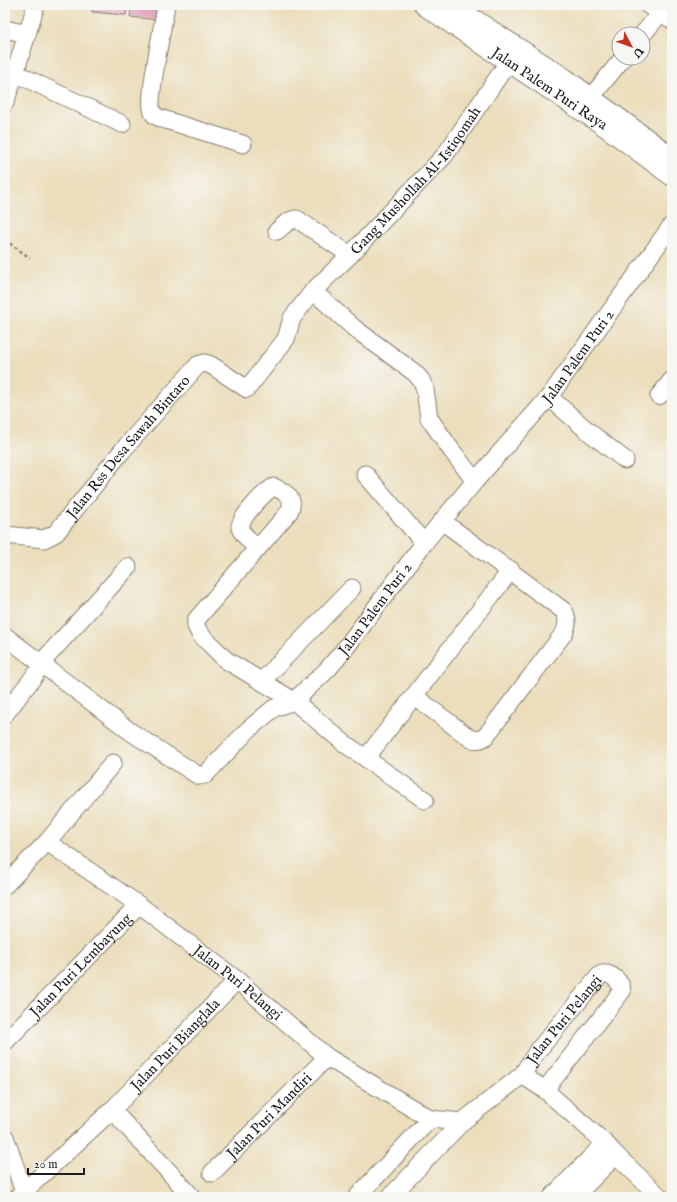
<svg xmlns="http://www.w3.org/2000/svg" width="677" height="1202" viewBox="0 0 677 1202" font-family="'IM FELL English',serif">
  <rect width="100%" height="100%" fill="#f6f6f2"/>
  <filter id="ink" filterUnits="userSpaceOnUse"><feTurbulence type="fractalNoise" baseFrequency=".025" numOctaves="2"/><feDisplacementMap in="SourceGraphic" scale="8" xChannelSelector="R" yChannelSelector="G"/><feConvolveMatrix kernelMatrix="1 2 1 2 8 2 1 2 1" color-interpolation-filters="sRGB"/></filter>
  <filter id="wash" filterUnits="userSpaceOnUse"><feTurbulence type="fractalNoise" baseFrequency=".012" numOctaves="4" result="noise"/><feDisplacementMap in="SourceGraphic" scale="16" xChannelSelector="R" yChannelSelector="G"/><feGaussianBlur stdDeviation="0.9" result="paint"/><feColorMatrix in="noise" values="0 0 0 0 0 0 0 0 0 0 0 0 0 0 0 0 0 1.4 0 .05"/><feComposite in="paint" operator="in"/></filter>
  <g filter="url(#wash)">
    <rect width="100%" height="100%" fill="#ecdebc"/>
    <g id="blocks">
      <path fill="#df95b7" d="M 93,5 L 127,5 L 126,15 L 92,12 Z
        M 132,5 L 163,5 L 162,20 L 130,17 Z"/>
    </g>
  </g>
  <g filter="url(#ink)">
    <use href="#blocks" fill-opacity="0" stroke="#847d6c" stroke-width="1"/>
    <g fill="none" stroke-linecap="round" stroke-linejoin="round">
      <g stroke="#847d6c" stroke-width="19">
        <g id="minor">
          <path d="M 166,5 C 164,22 146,103 153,113 C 156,118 164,119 169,121 L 243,144"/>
          <path d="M 454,5 L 565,77 L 672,156"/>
          <path d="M 648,5 L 672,20"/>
          <path d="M 5,29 L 27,34"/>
          <path d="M 643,34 L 667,5"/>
          <path d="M 15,73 L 122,124"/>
          <path d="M 592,96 L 623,58"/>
          <path d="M 5,103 L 15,73 L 36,5"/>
          <path d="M 277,231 C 283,226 289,219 297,219 L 350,255"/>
          <path d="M 313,291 L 354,328 L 415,373 L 421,380 L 425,389 L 429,418 L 452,451 L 475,481"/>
          <path d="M 659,396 L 672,380"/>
          <path d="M 549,397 L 589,432 L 625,460"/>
          <path d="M 365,474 L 424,543"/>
          <path id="s1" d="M 5,535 L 44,539 L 56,533 L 122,451 L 198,365 L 205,363 L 211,365 L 247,389 L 286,339 L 292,318 L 313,291 L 350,255 L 445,155 L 509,61"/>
          <path d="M 257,549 C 253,544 240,532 240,527 C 239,519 266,490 274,487 C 286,492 296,499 289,512 L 196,620 L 196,626 L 200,634 L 226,660 L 294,701 L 344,743 L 425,800"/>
          <path id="s2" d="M 5,636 L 131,732 L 199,776 L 205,775 L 249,729 L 274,708 L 294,701 L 327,670 L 344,650 L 424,543 L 475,481 L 549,397 L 672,225"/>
          <path d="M 41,663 L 128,567"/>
          <path d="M 262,681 L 352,588"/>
          <path d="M 414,696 L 471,739 C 477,740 480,740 485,737 L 564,633 C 568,624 568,619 564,611 L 442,521"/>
          <path d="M 5,714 L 35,675"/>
          <path d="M 366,758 L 511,570"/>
          <path id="s3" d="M 47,842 L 139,905 L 237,980 L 327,1057 L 430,1119 L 462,1122"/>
          <path d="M 5,885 L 47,842 L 113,763"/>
          <path id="s4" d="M 5,1042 L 139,905"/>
          <path d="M 522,1075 L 545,1090 L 605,1143 L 616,1155 L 660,1197"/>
          <path d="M 112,1110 L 192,1197"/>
          <path d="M 5,1137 L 24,1192"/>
          <path id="s5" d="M 212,1173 L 327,1057"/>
          <path id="s6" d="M 18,1197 L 112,1110 L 237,980"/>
          <path d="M 357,1197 L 430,1119"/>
          <path id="s7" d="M 390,1197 L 462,1122 L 522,1075 L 536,1053 L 600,975 C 609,970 622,982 622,991 L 545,1090"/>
          <path d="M 552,1197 L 605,1143"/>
          <path d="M 574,1197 L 616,1155"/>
        </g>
      </g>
      <g stroke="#847d6c" stroke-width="23">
        <g id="tertiary">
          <path id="s8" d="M 425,5 L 606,126 L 672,175"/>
        </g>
      </g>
      <path stroke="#847d6c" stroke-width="2.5" stroke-dasharray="3 3" stroke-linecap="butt" d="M 5,240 L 30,258"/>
      <use href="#minor" stroke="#fff" stroke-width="17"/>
      <use href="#tertiary" stroke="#fff" stroke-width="21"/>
    </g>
  </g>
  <g text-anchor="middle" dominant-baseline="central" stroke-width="3.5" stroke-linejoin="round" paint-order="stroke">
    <g font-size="15" fill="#1c1c1c" stroke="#f6f6f2">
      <text stroke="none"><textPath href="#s8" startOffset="150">Jalan Palem Puri Raya</textPath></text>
      <text stroke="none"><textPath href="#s1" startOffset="600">Gang Mushollah Al-Istiqomah</textPath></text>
      <text stroke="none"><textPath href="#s2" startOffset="810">Jalan Palem Puri 2</textPath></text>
      <text stroke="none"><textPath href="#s1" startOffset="165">Jalan Rss Desa Sawah Bintaro</textPath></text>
      <text stroke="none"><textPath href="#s2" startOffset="486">Jalan Palem Puri 2</textPath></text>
      <text stroke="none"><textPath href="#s4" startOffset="108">Jalan Puri Lembayung</textPath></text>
      <text stroke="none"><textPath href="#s3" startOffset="237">Jalan Puri Pelangi</textPath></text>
      <text stroke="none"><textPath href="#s7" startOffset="250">Jalan Puri Pelangi</textPath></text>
      <text stroke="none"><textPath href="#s6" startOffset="219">Jalan Puri Bianglala</textPath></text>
      <text stroke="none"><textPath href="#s5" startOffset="81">Jalan Puri Mandiri</textPath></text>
    </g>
  </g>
  <rect width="677" height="1202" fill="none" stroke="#f6f6f2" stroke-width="20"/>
  <g transform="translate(631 46) rotate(131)"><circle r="19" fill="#f6f6f2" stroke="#9f9f9c"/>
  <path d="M0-3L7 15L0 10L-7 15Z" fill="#c8321e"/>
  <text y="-6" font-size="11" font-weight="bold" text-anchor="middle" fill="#1c1c1c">U</text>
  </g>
  <path d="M28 1168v6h56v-6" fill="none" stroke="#1c1c1c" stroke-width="2"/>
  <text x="34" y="1168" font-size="12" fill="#1c1c1c" stroke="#f6f6f2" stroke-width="3" paint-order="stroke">20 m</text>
</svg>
